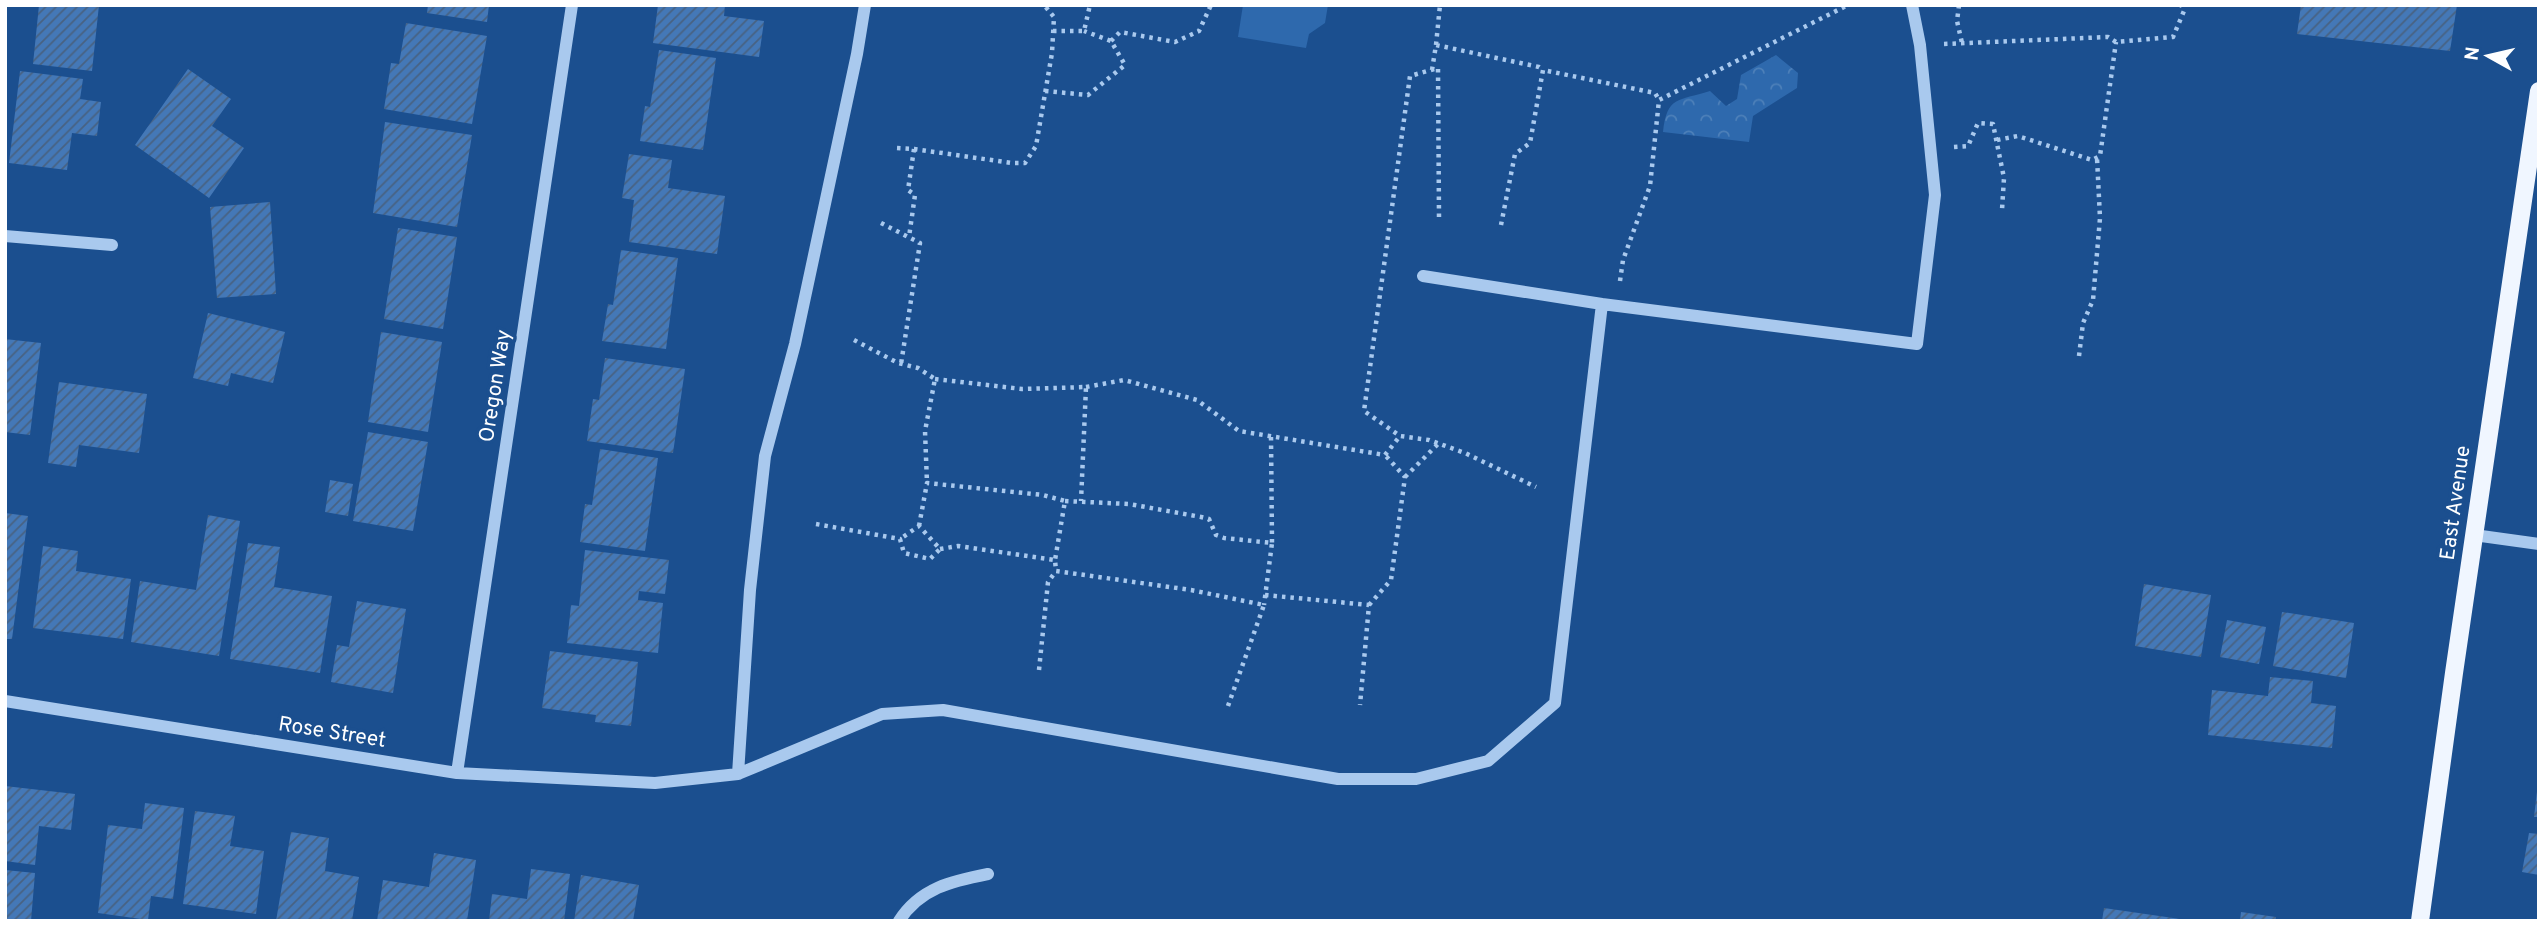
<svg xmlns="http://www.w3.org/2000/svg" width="2544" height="926" viewBox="0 0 2544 926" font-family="Overpass,sans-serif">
  <defs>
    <pattern id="park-crowns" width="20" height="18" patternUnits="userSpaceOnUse" patternTransform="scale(1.75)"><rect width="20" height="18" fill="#2e69ad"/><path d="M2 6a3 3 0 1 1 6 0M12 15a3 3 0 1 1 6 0" fill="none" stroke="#4d80b9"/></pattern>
    <pattern id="building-hatch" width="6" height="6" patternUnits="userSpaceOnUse" patternTransform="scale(1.75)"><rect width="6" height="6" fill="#4478b7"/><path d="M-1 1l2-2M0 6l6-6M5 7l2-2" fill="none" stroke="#486282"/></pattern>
  </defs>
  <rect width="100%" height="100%" fill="#1b4f8f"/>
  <path fill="url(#park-crowns)" d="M 1776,55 L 1798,73 L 1797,88 L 1753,116 L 1749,142 L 1663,132 C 1667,96 1678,101 1710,91 L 1726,106 L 1737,99 L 1741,75 Z"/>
  <path fill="#2e69ad" d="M 1243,5 L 1328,5 L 1325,23 L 1309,34 L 1306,48 L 1238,37 Z"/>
  <path fill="url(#building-hatch)" d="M 39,5 L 99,5 L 92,71 L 33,64 Z
    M 428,5 L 489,5 L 487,22 L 427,13 Z
    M 658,5 L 725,5 L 724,16 L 764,21 L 759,57 L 653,43 Z
    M 2301,5 L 2457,5 L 2450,51 L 2297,34 Z
    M 406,23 L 487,36 L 472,124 L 384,109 L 391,63 L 399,64 Z
    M 659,50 L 716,58 L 703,150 L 640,141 L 645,106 L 650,107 Z
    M 188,69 L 231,99 L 212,126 L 244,148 L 209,198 L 135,145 Z
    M 20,71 L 83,79 L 80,99 L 101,102 L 97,136 L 72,133 L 67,170 L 9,163 Z
    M 385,122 L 472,135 L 457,227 L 373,213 Z
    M 629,154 L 672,160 L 668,188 L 725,196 L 717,254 L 629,242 L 634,200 L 622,198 Z
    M 270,202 L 276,294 L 217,298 L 210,207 Z
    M 398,228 L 457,237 L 443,329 L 384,319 Z
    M 621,250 L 678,258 L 666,349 L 602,341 L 608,304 L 613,305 Z
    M 208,313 L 285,332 L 273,383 L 231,373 L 228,386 L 193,378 Z
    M 381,332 L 442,342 L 428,432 L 368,422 Z
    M 5,339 L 41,343 L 30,435 L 5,432 Z
    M 605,358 L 685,369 L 673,453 L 587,441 L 593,399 L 599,400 Z
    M 59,382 L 147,394 L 139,453 L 79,445 L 76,467 L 48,463 Z
    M 368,432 L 428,442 L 413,531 L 353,521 Z
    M 600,449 L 658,458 L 645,551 L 580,542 L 585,504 L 592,505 Z
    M 330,480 L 353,484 L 348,516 L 325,512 Z
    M 5,513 L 28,516 L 12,639 L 5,639 Z
    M 208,515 L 240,521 L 219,656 L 131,642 L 140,581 L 196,590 Z
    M 248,543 L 280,547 L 274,587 L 332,596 L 320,673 L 230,659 Z
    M 43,546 L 78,551 L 76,571 L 131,579 L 123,639 L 33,628 Z
    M 585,550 L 669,560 L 665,594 L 639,591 L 638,600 L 663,603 L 658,653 L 567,643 L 571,605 L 579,606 Z
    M 2144,584 L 2211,595 L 2201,657 L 2135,646 Z
    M 357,601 L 406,609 L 393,693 L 331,682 L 337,645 L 349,647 Z
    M 2282,612 L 2354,623 L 2346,678 L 2273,666 Z
    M 2227,620 L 2266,627 L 2259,664 L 2220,657 Z
    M 550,651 L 638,662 L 631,726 L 595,722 L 596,715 L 542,708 Z
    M 2270,677 L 2313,681 L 2311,703 L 2336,706 L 2332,748 L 2208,735 L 2212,690 L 2268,696 Z
    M 5,786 L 75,794 L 71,830 L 39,826 L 35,865 L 5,861 Z
    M 2537,791 L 2539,791 L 2539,817 L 2534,817 Z
    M 145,803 L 184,808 L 173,899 L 151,896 L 148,920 L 98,913 L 108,825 L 142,829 Z
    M 195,811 L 235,816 L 230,846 L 264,851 L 256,914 L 183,904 Z
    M 291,832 L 329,838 L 325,871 L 359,877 L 352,921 L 276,921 Z
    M 2529,833 L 2539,834 L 2539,875 L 2522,872 Z
    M 434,853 L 476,860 L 467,921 L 377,921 L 383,880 L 429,887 Z
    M 531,869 L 570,874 L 564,921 L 489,921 L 492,894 L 527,899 Z
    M 5,870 L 35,873 L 31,921 L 5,921 Z
    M 581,875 L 639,885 L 633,921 L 574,921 Z
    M 2104,908 L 2180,919 L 2180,921 L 2102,921 Z
    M 2241,912 L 2276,917 L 2275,921 L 2240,921 Z"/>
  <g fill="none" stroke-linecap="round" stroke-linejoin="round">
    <path stroke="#a9c9ee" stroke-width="4.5" stroke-dasharray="3.5 5" stroke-linecap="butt" d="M 1959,5 L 1957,21 L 1962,43
      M 1053,31 L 1084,31 L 1090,5
      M 1111,41 L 1120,32 L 1175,42 L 1199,31 L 1211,5
      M 1944,44 L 2108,37 L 2116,42 L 2173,37 L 2184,11 L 2181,5
      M 1436,45 L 1440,5
      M 1432,70 L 1436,45 L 1539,67 L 1543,70
      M 1045,91 L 1088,95 L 1125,65 L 1111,41 L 1084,31
      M 1997,140 L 2018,136 L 2092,160 L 2100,156 L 2116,42
      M 1954,147 L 1968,146 L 1978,123 L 1993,124 L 2004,178 L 2002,210
      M 897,148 L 914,149 L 908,190 L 915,195 L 909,237
      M 914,149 L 1012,163 L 1025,163 L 1036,146 L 1052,53 L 1054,17 L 1044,5
      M 1439,217 L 1438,68 L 1410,76 L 1364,411 L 1400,436 L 1429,440 L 1465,453 L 1536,487
      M 881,223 L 920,243 L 901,364
      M 1501,225 L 1515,154 L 1530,143 L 1543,70 L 1655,93 L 1659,100
      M 1620,281 L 1623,260 L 1650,186 L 1659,100 L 1848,5
      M 854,340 L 898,363 L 918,368 L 935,379 L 925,431 L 927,483
      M 2079,356 L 2083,323 L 2093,300 L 2100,218 L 2097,158
      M 935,379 L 1022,389 L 1086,387 L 1081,501
      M 1086,387 L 1124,380 L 1197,400 L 1239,431 L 1385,455 L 1400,436
      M 1271,437 L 1272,543
      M 1405,477 L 1438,444
      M 1065,501 L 1129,504 L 1201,517 L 1209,519 L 1216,535 L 1224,538 L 1272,543 L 1264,605
      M 816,524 L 900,539 L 904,553 L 930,559 L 940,549 L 919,526 L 900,539
      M 919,526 L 927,483 L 1043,495 L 1065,501 L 1055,560
      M 940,549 L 958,546 L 1055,560 L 1056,571 L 1191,590 L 1264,605 L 1228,706
      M 1265,595 L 1369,605 L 1360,705
      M 1369,605 L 1391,580 L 1405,477 L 1385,455
      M 1039,670 L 1048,582 L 1056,571"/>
    <path stroke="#a9c9ee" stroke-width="12" d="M 5,236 L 112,245
      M 1423,276 L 1602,304
      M 2474,535 L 2539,544
      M 5,701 L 457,773 L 655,783 L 738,774 L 750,590 L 765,456 L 795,344 L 857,54 L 865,5
      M 457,773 L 572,5
      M 738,774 L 882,714 L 943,710 L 1338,779 L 1416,779 L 1488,761 L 1555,703 L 1602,304 L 1917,344 L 1935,195 L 1920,45 L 1912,5
      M 899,921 C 920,888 952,881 988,874"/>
    <path stroke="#f0f6ff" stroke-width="18" d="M 2420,921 L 2454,673 L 2539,91"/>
  </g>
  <g text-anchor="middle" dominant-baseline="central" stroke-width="7" stroke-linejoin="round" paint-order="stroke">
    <g font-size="21" fill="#fff" stroke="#1b4f8f">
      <text transform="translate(496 386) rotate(-81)">Oregon Way</text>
      <text transform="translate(2456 503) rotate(-82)">East Avenue</text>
      <text transform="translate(332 733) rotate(9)">Rose Street</text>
    </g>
  </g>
  <rect width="2544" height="926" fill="none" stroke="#ffffff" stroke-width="14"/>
  <g transform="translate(2488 56) rotate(278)" stroke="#1b4f8f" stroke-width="5" paint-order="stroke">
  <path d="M0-5L12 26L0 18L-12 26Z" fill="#ffffff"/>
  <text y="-10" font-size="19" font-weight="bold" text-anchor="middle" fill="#ffffff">N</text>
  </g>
</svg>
